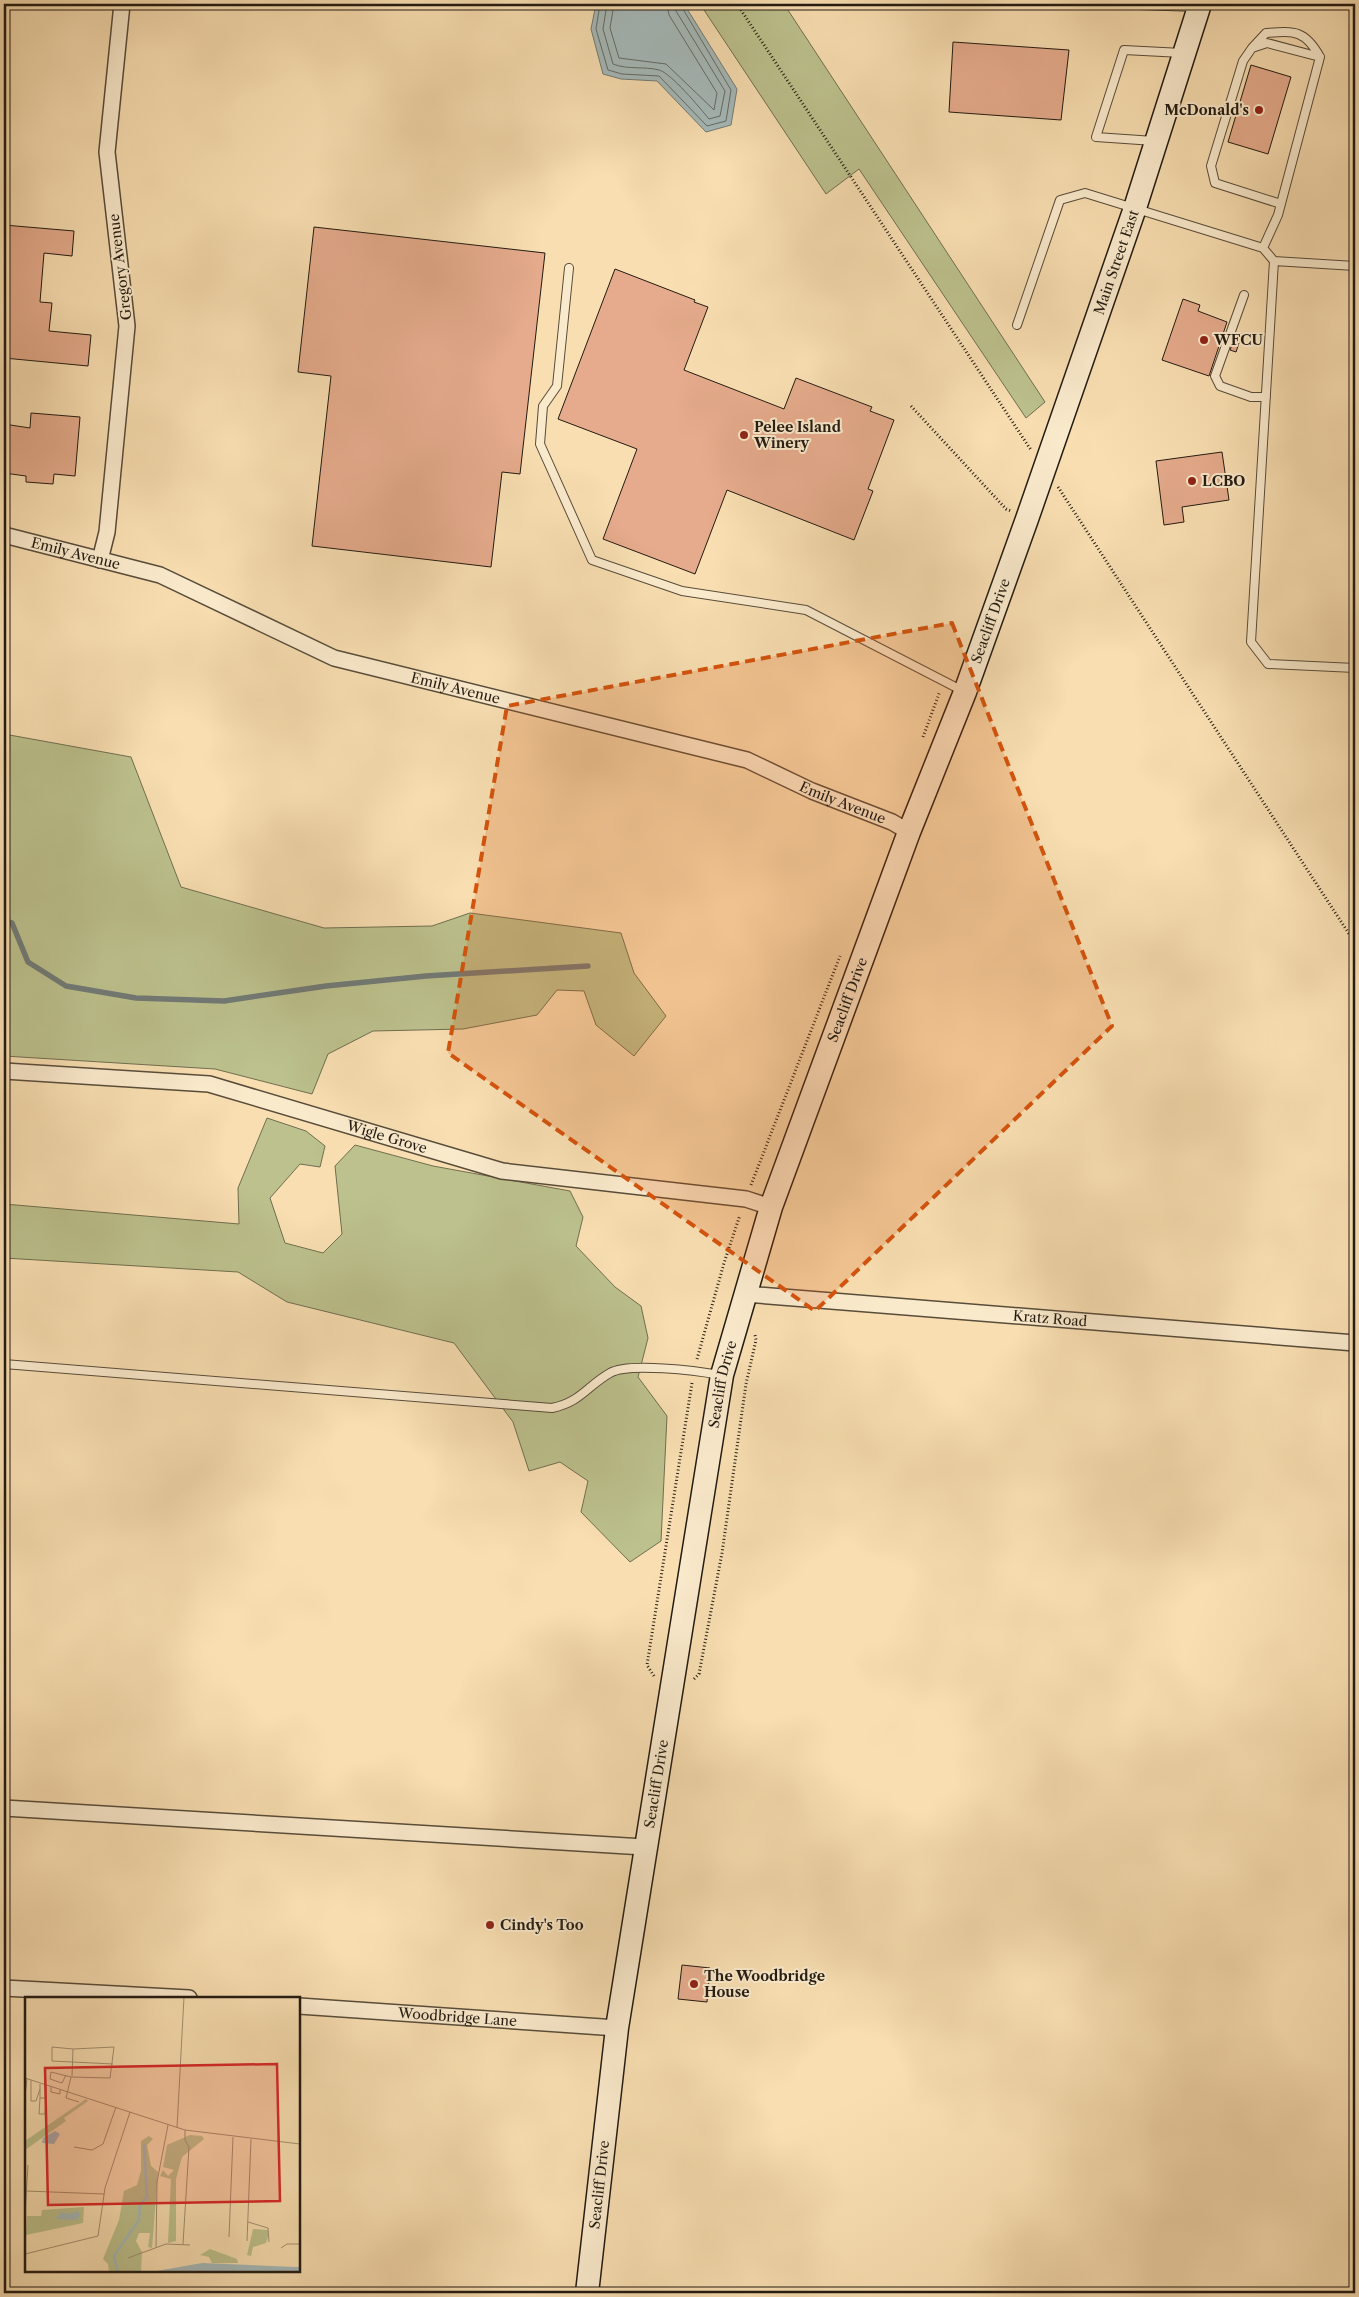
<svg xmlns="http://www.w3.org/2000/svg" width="1359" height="2297" viewBox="0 0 1359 2297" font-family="'Libre Caslon Text',serif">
  <rect width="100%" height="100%" fill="#f8deb1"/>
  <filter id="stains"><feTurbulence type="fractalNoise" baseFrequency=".004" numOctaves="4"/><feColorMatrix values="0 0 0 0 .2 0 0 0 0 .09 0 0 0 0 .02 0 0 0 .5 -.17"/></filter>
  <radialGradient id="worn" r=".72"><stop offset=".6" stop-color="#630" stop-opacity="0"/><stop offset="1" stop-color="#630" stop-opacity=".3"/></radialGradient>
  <path fill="#bcc18d" stroke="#706e50" d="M 700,4 L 784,4 L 1045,402 L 1026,418 L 859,169 L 826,194 Z
    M 4,734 L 131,757 L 181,887 L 324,928 L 432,926 L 470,913 L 621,933 L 634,973 L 666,1016 L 634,1056 L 596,1025 L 584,991 L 557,990 L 537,1015 L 463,1029 L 373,1031 L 328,1054 L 312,1094 L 215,1069 L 4,1056 Z
    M 267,1118 L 306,1131 L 325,1146 L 320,1167 L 300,1164 L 270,1198 L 285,1243 L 323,1253 L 342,1234 L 335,1166 L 355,1145 L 433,1166 L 570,1191 L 583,1217 L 576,1246 L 615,1287 L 641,1306 L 648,1338 L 638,1377 L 667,1416 L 661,1541 L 630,1562 L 581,1512 L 588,1481 L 560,1462 L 529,1471 L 513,1422 L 454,1343 L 287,1302 L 238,1272 L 4,1258 L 4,1204 L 239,1224 L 238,1188 Z"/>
  <path fill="#a5b9b9" stroke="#717a76" d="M 596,4 L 684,4 L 737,89 L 731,125 L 706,132 L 657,81 L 621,79 L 603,74 L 591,29 Z"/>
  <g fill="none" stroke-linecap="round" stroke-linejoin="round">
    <path stroke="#646a66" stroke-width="1" d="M 600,4 L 596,29 L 608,70 L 622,74 L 659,76 L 707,126 L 726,121 L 731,90 L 680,4
      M 607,4 L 603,29 L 613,64 C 628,70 644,66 659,70 C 671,73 700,108 709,119 L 720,116 L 725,91 L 676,11 L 674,4
      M 614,4 L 610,28 L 619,58 L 666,64 L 714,110 L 717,93 L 669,15 L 667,4"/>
    <path stroke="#717a76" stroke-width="5.5" d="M 4,920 L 12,923 L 28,962 L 66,986 L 136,998 L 224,1001 L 326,986 L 426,976 L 588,966"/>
  </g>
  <path fill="#e5ab8c" stroke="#231b12" d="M 953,42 L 1069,50 L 1061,120 L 949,112 Z
    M 1251,65 L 1291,77 L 1268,154 L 1228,142 Z
    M 4,225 L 74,231 L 72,256 L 44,253 L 40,302 L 52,303 L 49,331 L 91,335 L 88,366 L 4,358 Z
    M 314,227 L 545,253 L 520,474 L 502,472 L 491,567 L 312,546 L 331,376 L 298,372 Z
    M 615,269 L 695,300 L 694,302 L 708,307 L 684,370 L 784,409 L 796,378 L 872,407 L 870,411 L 894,420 L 868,489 L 873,491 L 854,540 L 727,490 L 695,574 L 603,539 L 637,449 L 558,419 Z
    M 1183,299 L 1200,305 L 1198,311 L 1227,322 L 1209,376 L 1162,360 Z
    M 1237,333 L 1242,334 L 1236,352 L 1230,350 Z
    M 31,413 L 80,417 L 75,476 L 54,474 L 53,484 L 26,482 L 26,476 L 4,473 L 4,424 L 30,428 Z
    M 1222,452 L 1229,500 L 1182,507 L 1184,522 L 1164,525 L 1156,461 Z
    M 682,1965 L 710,1968 L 707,2002 L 678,1999 Z"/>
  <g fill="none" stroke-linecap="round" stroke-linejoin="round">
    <g stroke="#584c3a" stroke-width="10">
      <path id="service" d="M 1110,4 L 1196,7
        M 1252,48 L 1266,33 C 1295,31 1305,30 1320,57 L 1278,215 L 1263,248
        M 1154,141 L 1096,137 L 1124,50 L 1182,53
        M 1281,204 L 1215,183 L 1211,166 L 1243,61 L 1252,48 L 1267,43 L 1320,57
        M 1274,261 L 1355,266
        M 569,268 L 557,386 L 543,406 L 540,444 L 592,560 L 682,591 L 806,610 L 963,691
        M 1244,295 L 1215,376 L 1220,386 L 1251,397 L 1266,397
        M 1017,325 L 1060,200 L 1085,193 L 1263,248 L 1274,261 L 1251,642 L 1268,664 L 1355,668
        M 4,1364 L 552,1408 C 581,1402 587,1386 610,1373 C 628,1362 698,1371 720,1375"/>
    </g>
    <g stroke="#584c3a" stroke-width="18">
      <g id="minor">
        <path id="s1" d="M 4,535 L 160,575 L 334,658 L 747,760 L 812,791 L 892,822 L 909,832"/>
        <path d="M 100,560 L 107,532 L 127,326 L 107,152 L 122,4"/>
        <path id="s2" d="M 4,1071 L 209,1084 L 502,1171 L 746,1199 L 771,1207"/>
        <path id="s3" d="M 745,1294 L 1355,1343"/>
        <path d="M 4,1808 L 644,1847"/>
        <path d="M 4,1988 L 189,1998"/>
        <path id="s4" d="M 299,2006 L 617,2028"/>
      </g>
    </g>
    <g stroke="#231b12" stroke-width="25">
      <g id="secondary">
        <path id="s5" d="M 587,2293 L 617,2028 L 722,1375 L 771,1207 L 909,832 L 965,692 L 1027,519 L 1135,208 L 1200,4"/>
      </g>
    </g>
    <path stroke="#231b12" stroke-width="3" stroke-dasharray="1 2.5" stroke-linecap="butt" d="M 737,4 L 1031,450
      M 911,406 L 1006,509 L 1011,511
      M 1058,487 L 1355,943
      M 923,737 L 940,691
      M 751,1185 L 840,956
      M 697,1359 L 724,1263 L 740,1215
      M 654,1676 L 647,1665 L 692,1383
      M 694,1679 L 699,1674 L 722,1553 L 746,1384 L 756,1340 L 755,1335"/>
    <use href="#service" stroke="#faeacc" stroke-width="8"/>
    <use href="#minor" stroke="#faeacc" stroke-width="15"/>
    <use href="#secondary" stroke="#faeacc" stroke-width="22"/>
  </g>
  <path fill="#d4530d" fill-opacity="0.2" stroke="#d4530d" stroke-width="4" stroke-dasharray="10 6" stroke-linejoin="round" d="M 952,623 L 1112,1026 L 815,1311 L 448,1053 L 507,706 Z"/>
  <g fill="#8f2418" stroke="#faeacc" stroke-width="2">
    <circle cx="1259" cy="110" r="5"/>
    <circle cx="1204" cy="340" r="5"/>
    <circle cx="744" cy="435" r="5"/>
    <circle cx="1192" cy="481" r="5"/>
    <circle cx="490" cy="1925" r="5"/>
    <circle cx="694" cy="1984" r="5"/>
  </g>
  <g text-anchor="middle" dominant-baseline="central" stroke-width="4" stroke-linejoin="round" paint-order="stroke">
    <g font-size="14" font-weight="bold" fill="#231b12" stroke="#faeacc" text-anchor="start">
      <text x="1249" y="110" text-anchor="end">McDonald's</text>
      <text x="1214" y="340">WFCU</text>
      <text x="754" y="427">Pelee Island<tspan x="754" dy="16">Winery</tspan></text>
      <text x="1202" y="481">LCBO</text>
      <text x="500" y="1925">Cindy's Too</text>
      <text x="704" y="1976">The Woodbridge<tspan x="704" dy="16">House</tspan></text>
    </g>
    <g font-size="14" fill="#231b12" stroke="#faeacc">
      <text stroke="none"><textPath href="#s5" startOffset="2109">Main Street East</textPath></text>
      <text transform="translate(120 267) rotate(-97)">Gregory Avenue</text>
      <text stroke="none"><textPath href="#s1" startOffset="74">Emily Avenue</textPath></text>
      <text stroke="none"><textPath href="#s5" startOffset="1729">Seacliff Drive</textPath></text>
      <text stroke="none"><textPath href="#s1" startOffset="479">Emily Avenue</textPath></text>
      <text stroke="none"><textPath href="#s1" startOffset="884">Emily Avenue</textPath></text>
      <text stroke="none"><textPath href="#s5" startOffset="1324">Seacliff Drive</textPath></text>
      <text stroke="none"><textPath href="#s2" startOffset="391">Wigle Grove</textPath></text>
      <text stroke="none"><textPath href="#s3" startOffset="306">Kratz Road</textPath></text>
      <text stroke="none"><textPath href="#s5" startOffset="919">Seacliff Drive</textPath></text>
      <text stroke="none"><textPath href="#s5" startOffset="514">Seacliff Drive</textPath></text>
      <text stroke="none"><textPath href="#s4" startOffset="159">Woodbridge Lane</textPath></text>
      <text stroke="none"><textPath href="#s5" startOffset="109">Seacliff Drive</textPath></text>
    </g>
  </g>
  <g transform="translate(25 1997)">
    <rect width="275" height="275" fill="#f8deb1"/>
    <path d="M 61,102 L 63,104 L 39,121 L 41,124 L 0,153 L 0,144 ZM 165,138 L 177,139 L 179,142 L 157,160 L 151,182 L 151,244 L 143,246 L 146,182 L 135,179 L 138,173 L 143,179 L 149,173 L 138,170 L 142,148 ZM 124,139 L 128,142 L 122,148 L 126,169 L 133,175 L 127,251 L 123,250 L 125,236 L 114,236 L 111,244 L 117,255 L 116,275 L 84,275 L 83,267 L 78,262 L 94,223 L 99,194 L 112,188 L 116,174 L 116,144 ZM 59,210 L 58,226 L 1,238 L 2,219 L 16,219 L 17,213 ZM 228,232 L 243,233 L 243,240 L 241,246 L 228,250 L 226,259 L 222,258 ZM 185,252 L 212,262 L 213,266 L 187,266 L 184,260 L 175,258 Z" fill="#bcc18d"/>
    <path d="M 30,134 L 35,137 L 29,147 L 17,146 L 18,141 ZM 53,214 L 55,218 L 52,223 L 31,222 L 36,215 L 44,217 ZM 177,266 L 271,270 L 275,270 L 275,275 L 126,275 Z" fill="#a5b9b9"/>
    <path fill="none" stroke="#a5b9b9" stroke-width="2.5" d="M 93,275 L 89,259 L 114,223 L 115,207 L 122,200 L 119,147"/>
    <path fill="none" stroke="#a39071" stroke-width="1" d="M 48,52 L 27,50 L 27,64 L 88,67M 26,75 L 25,82 L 37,86 L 41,78M 26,75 L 46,80M 47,79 L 48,52 L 89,50 L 85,81 L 46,80 L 41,101 L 54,105M 0,81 L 160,133 L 275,147M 6,83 L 6,104 L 11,104 L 15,92M 15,87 L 15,101 L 21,101 L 21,88M 26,90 L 26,95 L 35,97 L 35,92M 0,99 L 2,81M 15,101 L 14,117 L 20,117 L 21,101M 152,131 L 159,0M 49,150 L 67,153 L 78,147 L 91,110M 1,194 L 79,197M 0,216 L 3,168M 223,225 L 243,231 L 244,245M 204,240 L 208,140M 222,244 L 226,142M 158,247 L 164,150 L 160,143 L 160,133M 131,250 L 132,185 L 143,128M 256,251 L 262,247 L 275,247M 0,257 L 73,239 L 80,191 L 105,115M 103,261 L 141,247 L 165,248"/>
    <path fill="#d62828" fill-opacity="0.15" stroke="#d62828" stroke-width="2.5" d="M 252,67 L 255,204 L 23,208 L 20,71 Z"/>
    <rect width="275" height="275" fill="none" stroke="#231b12" stroke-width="2.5"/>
  </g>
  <rect width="1359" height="2297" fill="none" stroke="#f8deb1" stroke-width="20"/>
  <rect x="5" y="5" width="1349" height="2287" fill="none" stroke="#231b12" stroke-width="2.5"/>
  <rect x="10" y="10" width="1339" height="2277" fill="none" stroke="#231b12"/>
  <rect width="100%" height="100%" filter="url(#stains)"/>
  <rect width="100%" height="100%" fill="url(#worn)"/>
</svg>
